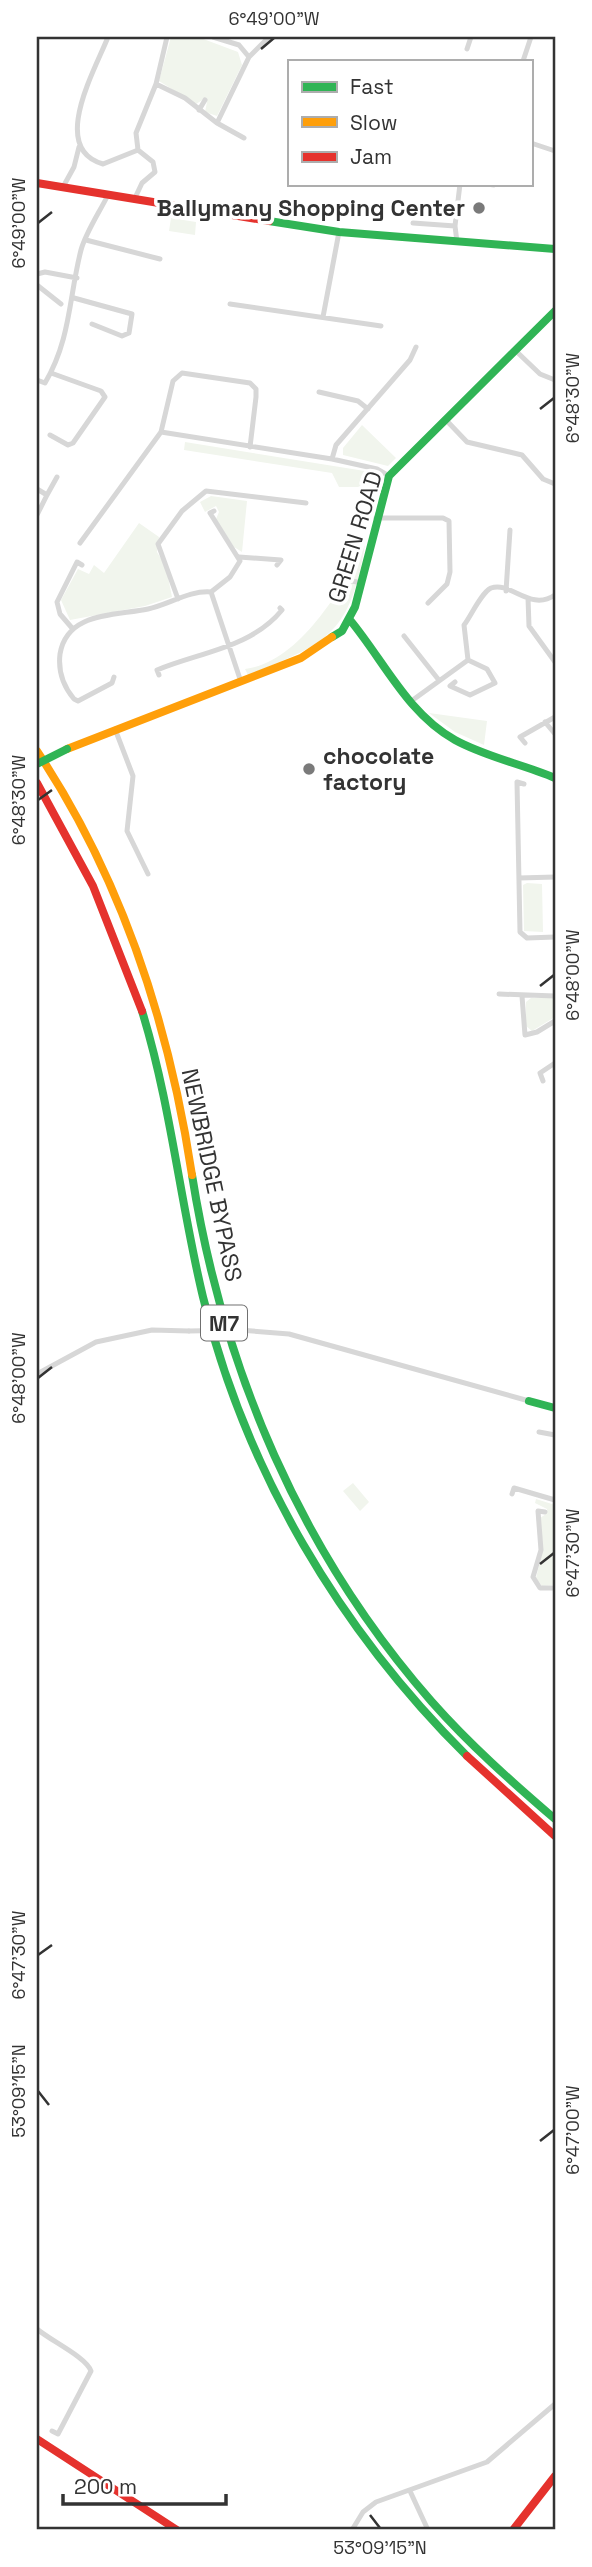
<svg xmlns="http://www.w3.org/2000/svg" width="592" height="2567" viewBox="0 0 592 2567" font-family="'Space Grotesk',sans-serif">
  <rect width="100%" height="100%" fill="#fff"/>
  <path fill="#f1f5ed" d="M 171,37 L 198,37 L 238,52 L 242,65 L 217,116 L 205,112 L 207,102 L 204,99 L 196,104 L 159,81 Z
    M 171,218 L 196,222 L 195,235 L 169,231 Z
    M 362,425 L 396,458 L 388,466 L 343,455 L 343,448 Z
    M 185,442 L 371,472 L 381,479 L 379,487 L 339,487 L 332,473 L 184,450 Z
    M 211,496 L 247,501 L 242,552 L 234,547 L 216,519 L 219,512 L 216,506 L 205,512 L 200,502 Z
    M 139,523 L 159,537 L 157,552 L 166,567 L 172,597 L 145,606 L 70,620 L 61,600 L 78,569 L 89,574 L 94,565 L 104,573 Z
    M 365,545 C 350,634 328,643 248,675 L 245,669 C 299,663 342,588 365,545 Z
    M 429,713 L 487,721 L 484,745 L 455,732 Z
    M 527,883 L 542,884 L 543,932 L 524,931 L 523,885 Z
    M 531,998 L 555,998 L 555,1017 L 532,1031 L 526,1026 L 526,1002 Z
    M 353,1483 L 369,1502 L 360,1511 L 343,1491 Z
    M 536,1499 L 555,1505 L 555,1585 L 542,1586 L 536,1578 L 543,1549 L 540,1518 L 546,1514 L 547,1509 L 535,1503 Z"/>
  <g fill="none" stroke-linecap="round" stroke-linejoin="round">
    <path stroke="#d7d7d7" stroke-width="5" d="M 108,37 C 95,70 49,149 103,164 L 138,150
      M 213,37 L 239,45 L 249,57 L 269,37
      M 467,49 L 471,37
      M 523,61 L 531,37
      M 156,84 L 185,98 L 217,123 L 249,57
      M 199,110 L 205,100
      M 217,123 L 244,138
      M 531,143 L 555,151
      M 487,184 L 494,185
      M 63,187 L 74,167 L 79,147
      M 134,200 L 142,183 L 155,172 L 153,162 L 138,150 L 136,133 L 156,84 L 167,37
      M 413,223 L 455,226
      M 86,240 L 160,259
      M 457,242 L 455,226 L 460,184
      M 37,274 L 45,272 L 77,278
      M 37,285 L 61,304
      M 74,298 L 132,314 L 129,333 L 122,336 L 92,324
      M 230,304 L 381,326
      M 323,317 L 339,232
      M 517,352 L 540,374 L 555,380
      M 37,380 L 45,383 C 71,339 69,296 81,250 C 86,232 99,213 108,195
      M 319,392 L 358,401 L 368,409
      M 446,420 L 467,442 L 522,455 L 543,479 L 555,484
      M 161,432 L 173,381 L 182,373 L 250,383 L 256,389 L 256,397 L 250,447
      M 50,435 L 68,445 L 73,443 L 105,397 L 101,391 L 51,373
      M 332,459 L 336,445 L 410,360 L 416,347
      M 37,489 L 47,495 L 57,477
      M 214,511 L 210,513 L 240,561 L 230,577 L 211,592 L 241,682
      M 37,515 L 47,495
      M 376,518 L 443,518 L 449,521 L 450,572 L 447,584 L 428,603
      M 80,543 L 161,432 L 332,459 L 377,469 L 389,476
      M 348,550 L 342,573 L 352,581 L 362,583
      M 239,557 L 281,560 L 277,565
      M 506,591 L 510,530
      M 528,598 L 529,626 L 555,662
      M 178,599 L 158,544 L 182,511 L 206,491 L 306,503
      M 72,628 L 60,614 L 57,602 L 77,562 L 82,565
      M 404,636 L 438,679
      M 159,675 L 157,670 C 200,652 251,648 282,610 L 280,608
      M 114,677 L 112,683 L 78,701 L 74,699 C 63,686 58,671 60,654 C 67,612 114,616 148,609 C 168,605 190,590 211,592
      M 455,682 L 450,686 L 470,695 L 495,683 L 487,669 L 468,660
      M 410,702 L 468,660 L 464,625 C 471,616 481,593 491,588 C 511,581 530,612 555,595
      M 545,722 L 555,734
      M 115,729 L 133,776 L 127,831 L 148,874
      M 525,743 L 520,737 L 555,717
      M 524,784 L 517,782 L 520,932 L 527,938 L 555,937
      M 519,878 L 555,877
      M 499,994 L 555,996
      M 522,996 L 525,1035 L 537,1032 L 555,1021
      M 543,1081 L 540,1073 L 555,1063
      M 239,1330 L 289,1334 L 529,1401
      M 37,1374 L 96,1342 L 152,1330 L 189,1331
      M 539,1432 L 555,1435
      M 512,1494 L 514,1488 L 555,1500
      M 545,1512 L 538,1511 L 541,1550 L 533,1577 L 540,1588 L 555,1588
      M 37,2329 C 51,2341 86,2357 91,2371 L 58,2434 L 52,2431
      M 410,2491 L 428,2530
      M 352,2530 L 363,2512 L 376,2502 L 487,2462 L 555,2404"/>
    <path stroke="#30b455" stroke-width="8" d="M 269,221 L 339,232 L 555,249
      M 350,620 C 384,661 407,713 455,740 C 486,757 522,764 555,778
      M 332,637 L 342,631 L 355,607 L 389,476 L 555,311
      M 142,1011 C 171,1105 180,1202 203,1297 C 246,1472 340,1630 467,1756
      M 192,1175 C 223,1370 301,1553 432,1702 C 470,1745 512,1782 555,1819
      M 529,1401 L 555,1408"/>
    <path stroke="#ff9f0a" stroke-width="8" d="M 67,749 L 301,658 L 332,637
      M 37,751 C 122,879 169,1023 192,1175"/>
    <path stroke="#e5322d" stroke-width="8" d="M 37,183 L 269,221
      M 37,783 L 93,886 L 142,1011
      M 467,1756 L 555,1836
      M 37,2439 L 177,2530
      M 513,2530 L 555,2476"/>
    <path stroke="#d7d7d7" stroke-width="5" d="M 189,1331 L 239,1330"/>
    <path stroke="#30b455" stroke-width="8" d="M 37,764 L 67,749"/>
  </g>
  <path fill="none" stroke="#333" stroke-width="2.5" d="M 261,49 L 274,38M 38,223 L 52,212M 540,409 L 554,398M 38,800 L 52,790M 540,986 L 554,975M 38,1378 L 52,1367M 540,1564 L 554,1553M 38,1955 L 52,1945M 38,2091 L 49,2105M 540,2141 L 554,2130M 370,2515 L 380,2528"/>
  <g fill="#7a7a7a" stroke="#fff" stroke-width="2.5">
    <circle cx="479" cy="208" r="7"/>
    <circle cx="309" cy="769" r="7"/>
  </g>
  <g text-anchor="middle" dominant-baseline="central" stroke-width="7" stroke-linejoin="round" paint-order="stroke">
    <rect fill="#fff" stroke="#707070" stroke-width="2" x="201" y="1305.5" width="46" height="35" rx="5"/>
    <g font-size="21" font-weight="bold" fill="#333">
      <text x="224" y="1323">M7</text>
    </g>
    <g font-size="23" font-weight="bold" fill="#333" stroke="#fff" text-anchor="end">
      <text x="465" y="208">Ballymany Shopping Center</text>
      <text x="323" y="756" text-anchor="start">chocolate<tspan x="323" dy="26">factory</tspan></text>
    </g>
    <g font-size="23" fill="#333" stroke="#fff">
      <text transform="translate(355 537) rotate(-73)">GREEN ROAD</text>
      <text transform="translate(212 1175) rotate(78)">NEWBRIDGE BYPASS</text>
    </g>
  </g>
  <rect width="592" height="2567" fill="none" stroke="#ffffff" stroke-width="77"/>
  <rect x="288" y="60" width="245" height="126" fill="#ffffff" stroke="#adadad" stroke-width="2"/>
  <rect x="302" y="82" width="35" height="10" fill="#30b455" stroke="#adadad" stroke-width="2"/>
  <text x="350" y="94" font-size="21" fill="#333333">Fast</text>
  <rect x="302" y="117" width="35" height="10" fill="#ff9f0a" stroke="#adadad" stroke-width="2"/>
  <text x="350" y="130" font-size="21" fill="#333333">Slow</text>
  <rect x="302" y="152" width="35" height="10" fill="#e5322d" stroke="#adadad" stroke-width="2"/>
  <text x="350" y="164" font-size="21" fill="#333333">Jam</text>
  <path d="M63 2494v10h163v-10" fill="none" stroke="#333333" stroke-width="3.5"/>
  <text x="74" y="2494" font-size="21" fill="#333333" stroke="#ffffff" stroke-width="5" paint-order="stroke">200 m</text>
  <rect x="38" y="38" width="516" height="2490" fill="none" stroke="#333" stroke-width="2.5"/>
  <g font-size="18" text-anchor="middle" fill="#333">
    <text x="274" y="25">6°49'00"W</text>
    <text transform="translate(19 223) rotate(-90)" y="6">6°49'00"W</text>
    <text transform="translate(573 398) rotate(-90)" y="6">6°48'30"W</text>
    <text transform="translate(19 800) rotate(-90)" y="6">6°48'30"W</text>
    <text transform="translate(573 975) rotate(-90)" y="6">6°48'00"W</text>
    <text transform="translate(19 1378) rotate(-90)" y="6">6°48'00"W</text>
    <text transform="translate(573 1553) rotate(-90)" y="6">6°47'30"W</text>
    <text transform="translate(19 1955) rotate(-90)" y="6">6°47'30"W</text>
    <text transform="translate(19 2091) rotate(-90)" y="6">53°09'15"N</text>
    <text transform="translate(573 2130) rotate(-90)" y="6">6°47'00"W</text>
    <text x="380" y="2554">53°09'15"N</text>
  </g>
</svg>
